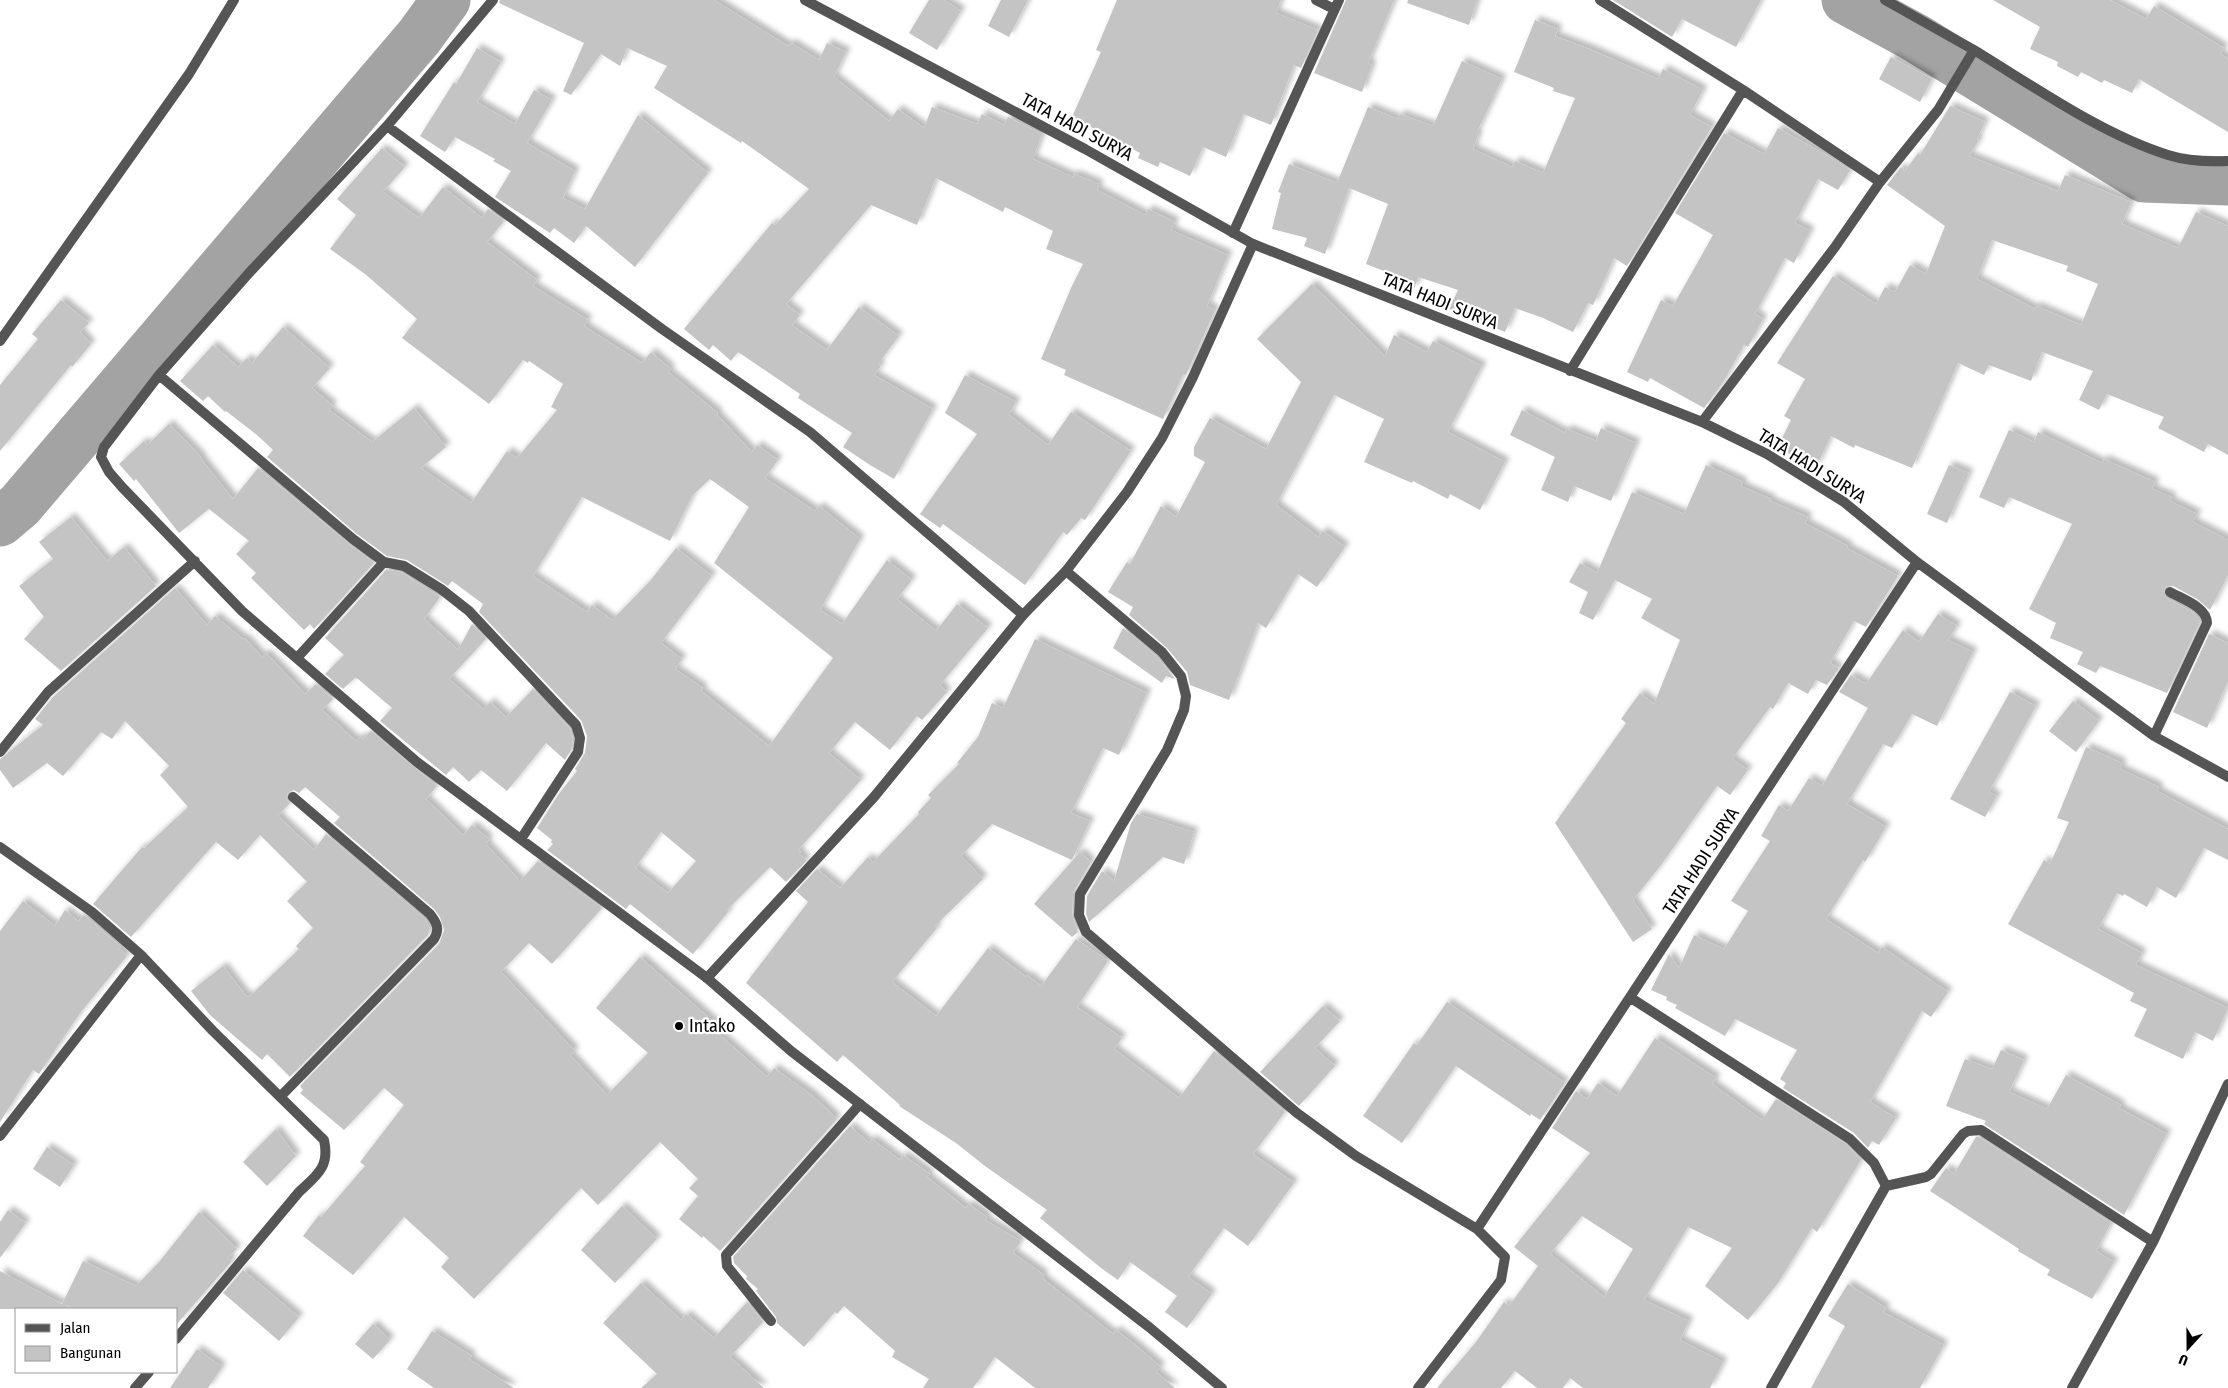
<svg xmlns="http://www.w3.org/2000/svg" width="2228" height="1388" viewBox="0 0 2228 1388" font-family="'Fira Sans Condensed',sans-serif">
  <defs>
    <filter id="shadow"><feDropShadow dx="4.5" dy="-4.5" stdDeviation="2.5" flood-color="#0004"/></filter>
  </defs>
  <rect width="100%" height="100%" fill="#fff"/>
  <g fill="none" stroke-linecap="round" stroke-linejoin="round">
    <path stroke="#a3a3a3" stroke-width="49" d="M 1846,0 L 1914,37 L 2144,178 L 2228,181
      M 0,522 L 20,505 L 419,37 L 446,0"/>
  </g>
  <path fill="#c4c4c4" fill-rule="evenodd" filter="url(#shadow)" d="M 500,0 L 714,0 L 788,46 L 791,43 L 819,60 L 827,43 L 846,52 L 834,77 L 889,121 L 898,109 L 924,128 L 932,107 L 977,124 L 982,114 L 1004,125 L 1008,117 L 1042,134 L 1033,159 L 1073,177 L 1074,174 L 1099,184 L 1097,190 L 1145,215 L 1148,209 L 1175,222 L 1171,230 L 1228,255 L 1207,306 L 1215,310 L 1186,375 L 1183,374 L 1163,419 L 1064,375 L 1066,370 L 1041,359 L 1071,288 L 1083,264 L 1046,249 L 1053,231 L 1005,207 L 1003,212 L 936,178 L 917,225 L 871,205 L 786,304 L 800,315 L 792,325 L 827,350 L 859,307 L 899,336 L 878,364 L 881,366 L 874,375 L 933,409 L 894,479 L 870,465 L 843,447 L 852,433 L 798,398 L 800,394 L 738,352 L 731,361 L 713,345 L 709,350 L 684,329 L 772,223 L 775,225 L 809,189 L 742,141 L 741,143 L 654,88 L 667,66 L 627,48 L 620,66 L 601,54 L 571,95 L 563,91 L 584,43 L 499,3 Z
    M 929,0 L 944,0 L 961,11 L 937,50 L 909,33 Z
    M 1001,0 L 1028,0 L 1009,37 L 988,26 Z
    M 1117,0 L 1281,0 L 1276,13 L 1318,30 L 1301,68 L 1294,65 L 1271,125 L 1243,114 L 1226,157 L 1203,147 L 1190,176 L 1160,162 L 1158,167 L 1138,158 L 1140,153 L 1072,117 L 1101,52 L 1096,50 Z
    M 1346,0 L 1394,0 L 1368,63 L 1372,65 L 1362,92 L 1314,73 Z
    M 1408,0 L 1477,0 L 1469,25 L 1407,3 Z
    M 1613,0 L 1761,0 L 1736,47 L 1682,19 L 1672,37 Z
    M 1993,0 L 2110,0 L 2146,19 L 2154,6 L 2224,48 L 2220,54 L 2228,59 L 2228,132 L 2139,79 L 2132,93 L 2104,80 L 2102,83 L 2081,72 L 2078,77 L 2057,66 L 2058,62 L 2030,49 L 2040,27 Z
    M 1535,20 L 1558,29 L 1555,36 L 1592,50 L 1658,79 L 1663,69 L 1703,90 L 1690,115 L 1712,127 L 1627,266 L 1614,258 L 1593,305 L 1588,303 L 1573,332 L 1543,318 L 1515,308 L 1505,332 L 1449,309 L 1458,290 L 1418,277 L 1414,289 L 1392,281 L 1394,275 L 1366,264 L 1388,204 L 1349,188 L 1325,254 L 1304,246 L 1307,238 L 1272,229 L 1281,193 L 1278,192 L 1289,164 L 1337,183 L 1368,107 L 1398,119 L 1400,114 L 1433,126 L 1462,61 L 1502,79 L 1476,134 L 1478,135 L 1473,149 L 1512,167 L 1515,161 L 1543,173 L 1575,98 L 1553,91 L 1554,88 L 1514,72 Z
    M 477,48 L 501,62 L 477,102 L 515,124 L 534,90 L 552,100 L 527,143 L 575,171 L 563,198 L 585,209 L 638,115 L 708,173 L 635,267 L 586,226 L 574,243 L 554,228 L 550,233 L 495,197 L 511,171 L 493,161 L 495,159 L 455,137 L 445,152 L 420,136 L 454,82 L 456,84 Z
    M 1891,57 L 1932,79 L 1920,102 L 1879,79 Z
    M 1950,106 L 1985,122 L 1977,139 L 1979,140 L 1969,156 L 2058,191 L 2065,175 L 2131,202 L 2122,224 L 2178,248 L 2196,212 L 2228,226 L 2228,455 L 2208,444 L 2204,452 L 2158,428 L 2164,417 L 2107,394 L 2099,410 L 2079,400 L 2093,371 L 2042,352 L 2031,381 L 1989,365 L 1984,375 L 1958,363 L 1912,468 L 1855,445 L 1854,448 L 1831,436 L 1816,467 L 1777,448 L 1791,420 L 1784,416 L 1805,379 L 1777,363 L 1833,276 L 1876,304 L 1885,287 L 1895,292 L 1910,265 L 1926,274 L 1945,226 L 1887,185 L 1901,167 L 1905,171 L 1918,153 L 1920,155 ZM 1992,240 L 2068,266 L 2066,271 L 2098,284 L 2081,325 L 2036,306 L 2035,309 L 1977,279 Z
    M 1778,128 L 1828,156 L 1850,170 L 1838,190 L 1818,179 L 1795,223 L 1810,231 L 1794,263 L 1785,258 L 1755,314 L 1763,319 L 1748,347 L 1744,345 L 1722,384 L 1704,408 L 1650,378 L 1648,382 L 1627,372 L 1661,300 L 1673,306 L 1713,235 L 1675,213 L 1724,133 L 1764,154 Z
    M 382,148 L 405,167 L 383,192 L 419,218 L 443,187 L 482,218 L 488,209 L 504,221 L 487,242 L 537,280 L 533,286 L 588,320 L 584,326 L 642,363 L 651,352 L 671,369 L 668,372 L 718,413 L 717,415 L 752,452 L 757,445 L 778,460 L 765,478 L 815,511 L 819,506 L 860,539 L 820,610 L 842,624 L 887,560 L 912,580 L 897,599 L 936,631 L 957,604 L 988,628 L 940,685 L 947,692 L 922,720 L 917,716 L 890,750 L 855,722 L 829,753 L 861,780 L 798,850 L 801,852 L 799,854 L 807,860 L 786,882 L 770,867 L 727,910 L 729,911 L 693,954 L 630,904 L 626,909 L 547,850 L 553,844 L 551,842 L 552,840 L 537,828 L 558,795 L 577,771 L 575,769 L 585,753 L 587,736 L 581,720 L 479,612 L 483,604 L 452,581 L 448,586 L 407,560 L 387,556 L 357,534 L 267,457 L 273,450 L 257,435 L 226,411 L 225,412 L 208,396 L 203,401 L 180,381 L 213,345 L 238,367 L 247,358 L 252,363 L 283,327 L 330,368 L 312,388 L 333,406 L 329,410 L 372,442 L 414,408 L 446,447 L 421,468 L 471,503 L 507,451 L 517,458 L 557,410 L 551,407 L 563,384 L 529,361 L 528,363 L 523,360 L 489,404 L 402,338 L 417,319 L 365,274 L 330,249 L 356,215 L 337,199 ZM 710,479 L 749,507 L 714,563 L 833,658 L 769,746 L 701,691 L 703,688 L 675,669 L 682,659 L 661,643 L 712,576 L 676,548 L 650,581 L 612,620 L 592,605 L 587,612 L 533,576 L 582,497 L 670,541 L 692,496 ZM 661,832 L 696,861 L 668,893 L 635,868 Z
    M 1312,284 L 1385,356 L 1394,335 L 1427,352 L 1433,341 L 1482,366 L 1448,432 L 1505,462 L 1480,510 L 1450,494 L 1448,499 L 1413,481 L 1412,483 L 1364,462 L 1384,419 L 1334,395 L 1276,505 L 1318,537 L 1323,531 L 1345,547 L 1317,587 L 1298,574 L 1266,628 L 1258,623 L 1229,700 L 1190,685 L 1187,672 L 1167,648 L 1129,615 L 1133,607 L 1108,592 L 1127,562 L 1130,564 L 1161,506 L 1176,517 L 1205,462 L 1194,456 L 1194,447 L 1210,418 L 1266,449 L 1301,382 L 1257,339 Z
    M 61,300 L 89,323 L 80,332 L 91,344 L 72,367 L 71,365 L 0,451 L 0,385 L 38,339 L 32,334 Z
    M 965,375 L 1016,402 L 1009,415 L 1048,445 L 1071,412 L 1131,451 L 1085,520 L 1081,518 L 1067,535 L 1063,532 L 1025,585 L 943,524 L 940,528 L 920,514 L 977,434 L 945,413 Z
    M 1522,410 L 1565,433 L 1567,429 L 1596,441 L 1601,428 L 1636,443 L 1611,501 L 1574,486 L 1568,502 L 1541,490 L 1555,457 L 1510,435 Z
    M 169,424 L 202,458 L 201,459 L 233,499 L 258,468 L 349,544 L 374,563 L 314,629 L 310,624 L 304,630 L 251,578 L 256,573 L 236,554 L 249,541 L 209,509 L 179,533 L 136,479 L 134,481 L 119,464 L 144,441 L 147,445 Z
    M 2009,430 L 2034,442 L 2038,432 L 2102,463 L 2104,459 L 2155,482 L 2152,489 L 2172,497 L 2170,501 L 2197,514 L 2193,522 L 2228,540 L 2228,575 L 2210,610 L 2197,599 L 2173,586 L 2167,586 L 2164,589 L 2166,598 L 2194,613 L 2200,622 L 2167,693 L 2100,666 L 2096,673 L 2077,664 L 2083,652 L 2050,638 L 2056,623 L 2029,609 L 2072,524 L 2009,497 L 2004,508 L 1979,497 Z
    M 1706,465 L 1743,482 L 1741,486 L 1771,499 L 1770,501 L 1808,517 L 1805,523 L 1848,546 L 1847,548 L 1898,576 L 1866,627 L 1854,621 L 1830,663 L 1839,668 L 1827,685 L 1816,680 L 1808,694 L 1788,683 L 1773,709 L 1770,707 L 1732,759 L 1748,770 L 1730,795 L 1717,786 L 1661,865 L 1633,900 L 1652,929 L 1633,942 L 1555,823 L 1626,723 L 1621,719 L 1640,693 L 1654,704 L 1680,640 L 1641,618 L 1652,599 L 1615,580 L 1593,620 L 1579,613 L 1588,592 L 1569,582 L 1580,563 L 1597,573 L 1632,492 L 1684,514 Z
    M 1949,465 L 1969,473 L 1947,523 L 1927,514 Z
    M 71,517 L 107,561 L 124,547 L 156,586 L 61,671 L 24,639 L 44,617 L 19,586 L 53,559 L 39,542 Z
    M 386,570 L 401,572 L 440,597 L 424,619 L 458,650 L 472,624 L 486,639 L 449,679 L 483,709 L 490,702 L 506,717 L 533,689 L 570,729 L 573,739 L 571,750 L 565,760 L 546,743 L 507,791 L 481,770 L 469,782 L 453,767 L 446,775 L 380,721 L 392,708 L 358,679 L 355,678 L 343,689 L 325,674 L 344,655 L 325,638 Z
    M 175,588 L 207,625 L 215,616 L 243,639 L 245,638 L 262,657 L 266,653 L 305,694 L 316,684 L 333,699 L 322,710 L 356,741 L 360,737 L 363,739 L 371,731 L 437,786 L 426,799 L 463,835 L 472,825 L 489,839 L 486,844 L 520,881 L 538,861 L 602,908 L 552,964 L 529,943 L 501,972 L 575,1051 L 570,1055 L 607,1095 L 648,1053 L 596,1008 L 640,957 L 717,1025 L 713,1029 L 767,1077 L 774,1068 L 813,1096 L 837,1119 L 720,1251 L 703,1236 L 702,1238 L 679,1219 L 698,1196 L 689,1188 L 698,1179 L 660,1142 L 598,1205 L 581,1188 L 474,1299 L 441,1267 L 449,1258 L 404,1217 L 353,1275 L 303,1236 L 319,1215 L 321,1217 L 365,1166 L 360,1162 L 404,1105 L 384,1088 L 344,1130 L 300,1093 L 303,1090 L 300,1086 L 439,944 L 444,930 L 440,917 L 434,909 L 334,823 L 340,817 L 305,787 L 299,793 L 294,790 L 288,792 L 286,799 L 290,803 L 278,816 L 314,850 L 326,834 L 425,919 L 430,929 L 428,935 L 290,1077 L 267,1054 L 262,1060 L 210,1015 L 191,991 L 223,966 L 247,997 L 251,995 L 299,949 L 296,946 L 313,928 L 287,901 L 307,882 L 260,835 L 238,860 L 216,842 L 131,937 L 93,904 L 142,847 L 144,848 L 188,807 L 160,775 L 169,766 L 125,721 L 112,739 L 101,732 L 63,776 L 47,763 L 13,788 L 0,770 L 0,759 L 43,725 L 35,719 L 53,697 Z
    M 1938,614 L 1957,626 L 1948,640 L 1973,652 L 1937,726 L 1912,714 L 1892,748 L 1883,744 L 1847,804 L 1886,827 L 1865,862 L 1863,860 L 1826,919 L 1878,953 L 1882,947 L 1948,992 L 1931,1017 L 1922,1011 L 1870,1102 L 1896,1118 L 1879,1145 L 1872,1141 L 1868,1148 L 1854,1133 L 1783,1088 L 1786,1083 L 1780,1079 L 1797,1050 L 1735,1019 L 1725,1036 L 1675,1008 L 1677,1005 L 1666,1000 L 1667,997 L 1651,990 L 1669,954 L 1679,968 L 1694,935 L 1724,949 L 1748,911 L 1731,901 L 1770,841 L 1761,836 L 1779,805 L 1788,811 L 1809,778 L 1822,786 L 1868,708 L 1839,692 L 1851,675 L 1866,684 L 1903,630 L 1919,642 Z
    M 1123,628 L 1157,657 L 1175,679 L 1166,676 L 1162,683 L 1113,648 Z
    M 2209,634 L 2228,643 L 2228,681 L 2207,728 L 2173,712 Z
    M 1035,639 L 1147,693 L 1119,755 L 1103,748 L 1071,813 L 1090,821 L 1072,860 L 992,824 L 961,856 L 983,879 L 935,926 L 937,928 L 892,982 L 936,1016 L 988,948 L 1026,977 L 1027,975 L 1041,986 L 1076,939 L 1108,961 L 1077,1007 L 1122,1038 L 1114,1049 L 1179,1098 L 1214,1051 L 1285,1112 L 1253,1154 L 1294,1183 L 1248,1246 L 1224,1228 L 1188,1277 L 1212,1294 L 1187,1328 L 1165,1312 L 1177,1296 L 1130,1262 L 1118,1280 L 1101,1268 L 1040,1218 L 1047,1210 L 985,1166 L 956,1143 L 899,1106 L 900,1105 L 843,1055 L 837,1062 L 746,983 L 808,902 L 796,891 L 817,869 L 840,888 L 868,857 L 873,862 L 919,814 L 918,812 L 931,798 L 928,795 L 959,764 L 957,763 L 978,737 L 992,703 L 1003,708 Z
    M 2010,692 L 2036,706 L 1989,792 L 1997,796 L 1985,817 L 1950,799 Z
    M 2073,701 L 2099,721 L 2076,752 L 2049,731 Z
    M 2086,747 L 2122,763 L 2120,769 L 2159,787 L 2157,791 L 2228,829 L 2228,860 L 2204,848 L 2176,898 L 2157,887 L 2147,907 L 2124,894 L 2123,896 L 2117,893 L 2098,929 L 2142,953 L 2136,965 L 2228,1008 L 2213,1041 L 2195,1032 L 2183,1059 L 2134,1036 L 2147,1009 L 2130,1001 L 2134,993 L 2008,924 L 2044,860 L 2050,864 L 2069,822 L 2057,818 Z
    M 1137,814 L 1194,832 L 1184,864 L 1163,857 L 1089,922 L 1086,914 L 1087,896 L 1102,871 L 1114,881 L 1131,823 Z
    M 1080,852 L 1091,862 L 1073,893 L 1072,915 L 1078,932 L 1072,937 L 1034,904 Z
    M 23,901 L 55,926 L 65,910 L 78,921 L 84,915 L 121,947 L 119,949 L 127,956 L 80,1013 L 39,1074 L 33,1070 L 0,1122 L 0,931 Z
    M 1447,1002 L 1565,1083 L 1540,1120 L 1531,1114 L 1530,1116 L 1456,1066 L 1402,1143 L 1363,1116 L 1414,1043 L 1417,1045 Z
    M 1323,1006 L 1340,1021 L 1315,1048 L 1335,1066 L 1299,1106 L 1260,1072 Z
    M 1655,1038 L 1716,1078 L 1712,1084 L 1762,1120 L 1776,1099 L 1846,1144 L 1861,1160 L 1817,1232 L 1812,1228 L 1778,1283 L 1748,1320 L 1705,1286 L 1732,1248 L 1688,1227 L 1644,1300 L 1689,1321 L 1680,1340 L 1723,1362 L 1710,1388 L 1583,1388 L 1570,1378 L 1563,1388 L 1537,1388 L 1515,1371 L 1501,1388 L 1437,1388 L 1476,1342 L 1504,1302 L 1509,1306 L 1538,1266 L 1514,1247 L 1590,1153 L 1552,1128 L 1576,1091 L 1587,1099 L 1598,1083 L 1617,1096 ZM 1582,1216 L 1633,1249 L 1604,1297 L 1550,1254 Z
    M 2001,1050 L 2024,1060 L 2009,1092 L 2047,1109 L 2066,1075 L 2121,1105 L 2119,1108 L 2167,1134 L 2124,1215 L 1984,1124 L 1986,1121 L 1946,1106 L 1965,1059 L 1992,1069 Z
    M 850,1126 L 869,1143 L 872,1139 L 900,1160 L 903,1155 L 930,1174 L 927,1177 L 966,1208 L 969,1204 L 987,1217 L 985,1220 L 1021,1241 L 1013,1253 L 1044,1275 L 1042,1278 L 1113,1334 L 1116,1330 L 1133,1343 L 1161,1367 L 1156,1372 L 1175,1388 L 1035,1388 L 995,1357 L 973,1388 L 923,1388 L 929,1379 L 892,1357 L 895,1351 L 844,1306 L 837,1314 L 835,1312 L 804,1347 L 777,1323 L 776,1317 L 756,1291 L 758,1289 L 746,1279 L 747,1276 L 734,1263 L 733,1257 Z
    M 276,1129 L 296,1156 L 267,1186 L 243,1162 Z
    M 1976,1137 L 1979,1137 L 2111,1223 L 2096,1251 L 2114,1262 L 2092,1299 L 2047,1275 L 2050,1270 L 2018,1251 L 2019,1249 L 1930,1191 L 1946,1168 L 1954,1174 Z
    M 47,1147 L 74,1165 L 60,1187 L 33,1169 Z
    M 622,1206 L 657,1239 L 615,1283 L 581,1250 Z
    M 8,1210 L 26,1223 L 0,1258 L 0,1222 Z
    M 199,1212 L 237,1249 L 228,1258 L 232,1261 L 176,1325 L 176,1309 L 74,1309 L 63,1304 L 73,1309 L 0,1309 L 0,1271 L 62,1304 L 83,1261 L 136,1286 L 159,1262 Z
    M 243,1270 L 299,1317 L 279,1341 L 223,1293 Z
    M 641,1283 L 681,1320 L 686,1314 L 714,1338 L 747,1302 L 763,1322 L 730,1357 L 764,1388 L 641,1388 L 657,1374 L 603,1323 Z
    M 1848,1284 L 1886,1308 L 1883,1312 L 1944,1345 L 1920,1388 L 1811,1388 L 1845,1326 L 1828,1316 Z
    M 373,1324 L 390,1340 L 373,1359 L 355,1344 Z
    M 432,1331 L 472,1356 L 469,1359 L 514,1388 L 434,1388 L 407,1369 Z
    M 197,1349 L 222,1367 L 208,1388 L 170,1388 Z"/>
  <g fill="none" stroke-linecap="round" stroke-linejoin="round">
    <path stroke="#555" stroke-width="10" d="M 493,0 L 387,126 L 249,273 L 159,375 L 104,447 L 101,457 L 109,472 L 122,487 L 242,611 L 417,762 L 707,978
      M 1316,0 L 1334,9
      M 1600,0 L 1743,90 L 1880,182
      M 1885,0 L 1974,50
      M 387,126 L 662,329 L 810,432 L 1023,615
      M 1233,233 L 1339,0
      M 1253,244 L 1702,422 L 1767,454 L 1844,502 L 1917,562 L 2154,736 L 2228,777
      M 0,341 L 189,74 L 234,0
      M 1570,371 L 1743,90
      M 159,375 L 353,539 L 384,562 L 297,658
      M 1702,422 L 1835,247 L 1880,182 L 1938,110 L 1974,50 C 2033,86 2103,135 2168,155 C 2187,161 2208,162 2228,161
      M 384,562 L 404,566 L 441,589 L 469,611 L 576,725 L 580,738 L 578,752 L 521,839
      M 1066,571 L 1162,652 L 1181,676 L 1186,696 L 1184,710 L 1167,750 L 1080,894 L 1079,915 L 1086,932 L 1297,1113 L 1356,1156 L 1477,1229
      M 2154,736 L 2207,623 C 2207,607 2182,599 2170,592
      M 0,752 L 48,692 L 195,561
      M 0,847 L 92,912 L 141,955 L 213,1031 L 324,1140 C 330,1167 317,1175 299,1192 L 176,1339
      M 1631,998 L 1850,1139 L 1874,1163 L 1886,1186
      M 280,1097 L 434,939 C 440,929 437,923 430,914 L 293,797
      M 0,1136 L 141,955
      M 1886,1186 L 1926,1177 L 1931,1174 L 1963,1134 L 1968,1131 L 1981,1130 L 2153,1242
      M 771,1321 L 727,1266 L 726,1255 L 860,1104
      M 135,1388 L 149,1372
      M 1418,1388 L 1501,1280 L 1505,1257 L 1477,1229 L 1917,562
      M 1771,1388 L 1886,1186
      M 2072,1388 L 2153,1242 L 2228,1084"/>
    <path stroke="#555" stroke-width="10" d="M 805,0 L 1085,149 L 1253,244 L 1193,377 L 1162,438 L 1127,492 L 1066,571 L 1023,615 L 874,797 L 707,978 L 791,1051 L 1149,1327 L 1222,1388"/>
  </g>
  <circle fill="#000" stroke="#fff" stroke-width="2" cx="679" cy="1026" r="5"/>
  <g text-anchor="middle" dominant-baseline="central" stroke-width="4.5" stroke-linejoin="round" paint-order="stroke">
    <g font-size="18" fill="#000" stroke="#fff">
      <text transform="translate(1077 127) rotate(28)">TATA HADI SURYA</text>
      <text transform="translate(1440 301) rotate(22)">TATA HADI SURYA</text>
      <text transform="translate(1812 466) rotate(32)">TATA HADI SURYA</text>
      <text transform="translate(1701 861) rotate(-57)">TATA HADI SURYA</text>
    </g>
    <g font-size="18" fill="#000" stroke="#fff" text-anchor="start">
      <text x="689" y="1026">Intako</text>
    </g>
  </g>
  <rect x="15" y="1308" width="162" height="65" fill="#ffffff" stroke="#999999"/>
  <rect x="25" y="1324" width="25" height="8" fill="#555555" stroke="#999999"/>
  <text x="60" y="1333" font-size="15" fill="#000000">Jalan</text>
  <rect x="25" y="1346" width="25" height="15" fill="#c4c4c4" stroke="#999999"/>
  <text x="60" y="1358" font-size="15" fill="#000000">Bangunan</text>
  <g transform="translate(2188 1348) rotate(201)" stroke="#ffffff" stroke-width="4" paint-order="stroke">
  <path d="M0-4L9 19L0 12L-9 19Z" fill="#000000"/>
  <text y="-8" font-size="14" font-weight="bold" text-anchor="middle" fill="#000000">U</text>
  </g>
</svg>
